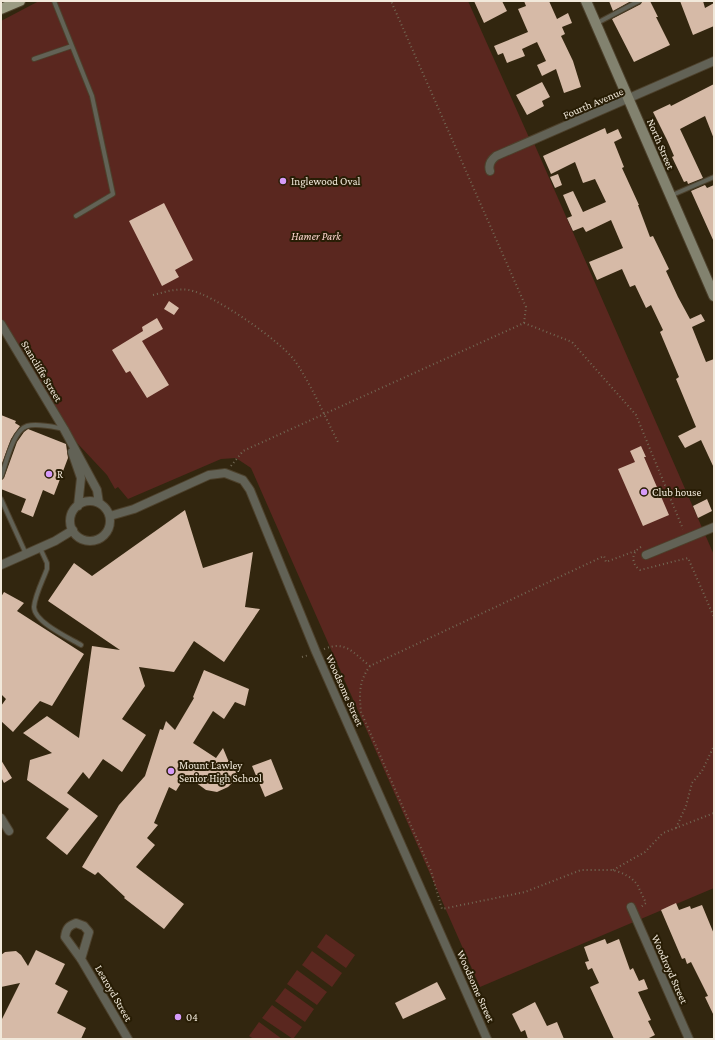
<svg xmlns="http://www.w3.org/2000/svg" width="715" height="1040" viewBox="0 0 715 1040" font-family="'Crimson Pro',serif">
  <rect width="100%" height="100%" fill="#32260f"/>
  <path fill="#5a271f" d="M 39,1 L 468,1 L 531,142 L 533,141 L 714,555 L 714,888 L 480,987 L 251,468 L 236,458 L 221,459 L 128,499 L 118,487 L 115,489 L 107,475 L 64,429 L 1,322 L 1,21 Z
    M 326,934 L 355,955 L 346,968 L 317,947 Z
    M 312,951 L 342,973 L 332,987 L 302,965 Z
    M 297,970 L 327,992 L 317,1005 L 287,984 Z
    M 285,988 L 314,1009 L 305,1022 L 275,1001 Z
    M 272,1005 L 302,1027 L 293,1039 L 262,1018 Z
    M 259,1022 L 282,1039 L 254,1039 L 249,1036 Z"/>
  <path fill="#d6baa7" d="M 474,1 L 502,1 L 507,11 L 484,23 Z
    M 524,1 L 549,1 L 557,19 L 568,13 L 572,23 L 562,27 L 565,34 L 561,36 L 573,61 L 581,87 L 564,93 L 556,69 L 542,76 L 537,65 L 546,61 L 537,42 L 522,49 L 525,56 L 507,63 L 503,53 L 498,55 L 494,46 L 528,32 L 518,9 L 526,6 Z
    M 609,1 L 631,1 L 613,11 Z
    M 642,1 L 650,1 L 658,17 L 656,17 L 670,45 L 634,62 L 612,19 L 641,4 Z
    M 680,1 L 703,1 L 705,8 L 714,3 L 714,26 L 693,35 Z
    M 542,82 L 550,97 L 542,101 L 544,106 L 527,115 L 516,95 Z
    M 714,84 L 714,139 L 705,116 L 680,129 L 703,178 L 688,184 L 687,181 L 684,182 L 672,157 L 674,156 L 667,140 L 653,112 L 670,104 L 671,106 Z
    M 605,128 L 607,134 L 618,129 L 622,138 L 614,142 L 624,167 L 622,168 L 639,205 L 638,205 L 650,237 L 653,236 L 669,269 L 666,271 L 678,297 L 690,319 L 701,314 L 705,321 L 692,327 L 706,362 L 714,359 L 714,468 L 701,440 L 685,448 L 678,436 L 696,427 L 676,379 L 679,377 L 660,332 L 663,330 L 651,305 L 646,308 L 635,285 L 630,287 L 622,269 L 597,280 L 589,262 L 623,248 L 611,220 L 586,232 L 583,227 L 573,231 L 567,218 L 572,216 L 563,195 L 573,191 L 583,212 L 606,202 L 595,179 L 583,183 L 575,162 L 551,174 L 543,156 Z
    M 558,174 L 562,185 L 555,188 L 550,177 Z
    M 705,185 L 707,188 L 714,185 L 714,242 L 691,191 Z
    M 164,203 L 193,260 L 175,270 L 179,277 L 162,286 L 129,221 Z
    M 169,301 L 179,308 L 174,315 L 164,309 Z
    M 157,318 L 163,329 L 142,341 L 169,385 L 147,398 L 130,371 L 126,373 L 112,350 L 143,331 L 142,327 Z
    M 1,415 L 16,421 L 15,423 L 20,426 L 11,439 L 1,466 Z
    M 28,429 L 66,444 L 68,458 L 54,495 L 43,490 L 33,517 L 21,512 L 26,499 L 1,489 L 1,480 L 4,478 L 17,442 L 24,432 Z
    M 641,446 L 646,457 L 644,457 L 669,515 L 643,526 L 618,469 L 635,462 L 630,451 Z
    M 707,499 L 712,511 L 698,518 L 693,506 Z
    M 185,510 L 203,568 L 253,552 L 245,607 L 260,609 L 224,662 L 194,641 L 174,672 L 139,667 L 145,686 L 122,719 L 146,735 L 122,772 L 103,759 L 89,779 L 83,772 L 67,793 L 98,816 L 67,855 L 46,838 L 69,809 L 27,780 L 30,760 L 52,753 L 23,733 L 47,716 L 79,738 L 92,646 L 120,650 L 48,601 L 74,563 L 92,576 Z
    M 4,592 L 24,603 L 17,611 L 84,654 L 52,706 L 40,701 L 13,732 L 1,721 L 1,706 L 6,699 L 1,694 L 1,597 Z
    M 204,670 L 249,689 L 245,706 L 235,702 L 224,719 L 213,711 L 193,743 L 216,758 L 223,748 L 228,760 L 235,764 L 238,772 L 235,780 L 228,787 L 217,792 L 206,790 L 195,782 L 184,778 L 176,791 L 169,787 L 154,823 L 158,825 L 147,838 L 155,845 L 136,867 L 184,904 L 164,929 L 124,898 L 125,897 L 98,872 L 95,875 L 82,867 L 119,805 L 145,776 L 160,729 L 163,730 L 166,721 L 175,730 L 194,698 L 193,697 Z
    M 271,759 L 283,789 L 265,797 L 252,766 Z
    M 1,760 L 12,778 L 4,783 L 1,777 Z
    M 676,903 L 679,910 L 690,906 L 691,909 L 702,905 L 714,934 L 714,1016 L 705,997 L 708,996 L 691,962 L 687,964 L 685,958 L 682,959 L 661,910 Z
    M 605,939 L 607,944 L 619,939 L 630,970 L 633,968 L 639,981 L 644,979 L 648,989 L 638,992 L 651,1020 L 648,1021 L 655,1035 L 647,1039 L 614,1039 L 590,987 L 599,983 L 592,968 L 588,970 L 585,962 L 589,961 L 584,947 Z
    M 36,950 L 65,964 L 55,984 L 68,991 L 57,1013 L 86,1028 L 81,1039 L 1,1039 L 1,1021 L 20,983 L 1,987 L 1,955 L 5,952 L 16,951 L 21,955 L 28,966 Z
    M 437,982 L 446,999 L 403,1019 L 395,1003 Z
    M 535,1002 L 547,1026 L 557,1022 L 564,1039 L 528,1039 L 525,1030 L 521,1032 L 512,1014 Z"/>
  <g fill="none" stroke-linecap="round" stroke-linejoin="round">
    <g stroke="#4d412c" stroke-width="6">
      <path id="service" d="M 54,1 L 92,96 L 113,194 L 76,216
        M 597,23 L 639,1
        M 34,59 L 72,46
        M 670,196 L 714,177
        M 1,477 C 6,464 13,430 27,426 C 38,423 53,427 64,429
        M 1,499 L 26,554
        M 40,548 L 47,563 L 47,569 C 43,580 35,595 34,607 C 34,622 69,638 81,645"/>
    </g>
    <g stroke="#4d412c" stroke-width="10">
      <path id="minor" d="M 490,171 C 488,165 491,160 496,156 L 714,61
        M 1,324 L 64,429 L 97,490 L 99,503
        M 72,452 L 81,478 L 78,506
        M70 521a20 20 0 1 1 40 0a20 20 0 1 1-40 0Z
        M 110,516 L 134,509 L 209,475 L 225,473 L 243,480 L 250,490 L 316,652 L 487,1039
        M 646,555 L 714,527
        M 1,565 L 55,541 L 73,530
        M 1,818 L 9,831
        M 631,907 L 689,1039
        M 81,959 L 89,932 L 84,926 L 76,923 C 68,926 66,929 65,937 L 81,959 L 128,1039"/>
    </g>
    <g stroke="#4d412c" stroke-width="12">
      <path id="secondary" d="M 586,1 L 714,296"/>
    </g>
    <g stroke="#4d412c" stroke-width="12">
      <path id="primary" d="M 1,9 L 20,1"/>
    </g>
    <path stroke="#726854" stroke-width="2" stroke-dasharray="1 3" stroke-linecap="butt" d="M 153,295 C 165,292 176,288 189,290 C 213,294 281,341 295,361 C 312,386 324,415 338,442
      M 524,323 L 572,342 L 636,415 L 683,529
      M 231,466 L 243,451 L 524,323 L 526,307 L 391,1
      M 641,547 C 631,552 631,564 640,570 L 688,558 L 714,617
      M 324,649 C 346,640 353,653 370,666 L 604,556 L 606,562 L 635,551
      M 302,657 L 309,655
      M 370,666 C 359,681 359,693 361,712 L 431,871 L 442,909 L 525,892 L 581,870 L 613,870 L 622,873 L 631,878 L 637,884 L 646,903 L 641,907
      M 676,828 L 686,806 L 692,783 L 702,771 L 714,746
      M 613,870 L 645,852 L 663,833 L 714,813"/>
    <use href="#service" stroke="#626256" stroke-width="4"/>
    <use href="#minor" stroke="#626256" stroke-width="8"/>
    <use href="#secondary" stroke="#82826f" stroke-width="10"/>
    <use href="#primary" stroke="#9b9b83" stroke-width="10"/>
  </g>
  <g fill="#d69bf9" stroke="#281d05" stroke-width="1.5">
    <circle cx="283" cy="181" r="4"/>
    <circle cx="49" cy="474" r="4"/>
    <circle cx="644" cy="492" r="4"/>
    <circle cx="171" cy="771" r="4"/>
    <circle cx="178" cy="1017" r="4"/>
  </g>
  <g text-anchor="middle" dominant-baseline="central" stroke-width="4" stroke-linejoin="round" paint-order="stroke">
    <g font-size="11" fill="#f1e9db" stroke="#281d05">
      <text transform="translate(593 103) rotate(-23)">Fourth Avenue</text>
      <text transform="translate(661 144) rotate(67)">North Street</text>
      <text transform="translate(42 371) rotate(59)">Stancliffe Street</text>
      <text transform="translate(345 690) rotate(66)">Woodsome Street</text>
      <text transform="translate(670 969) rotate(66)">Woodroyd Street</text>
      <text transform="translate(476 986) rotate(66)">Woodsome Street</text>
      <text transform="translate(114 993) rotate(60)">Learoyd Street</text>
    </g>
    <g font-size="11" fill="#f1e9db" stroke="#281d05" text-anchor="start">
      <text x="291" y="181">Inglewood Oval</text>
      <text x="57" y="474">R</text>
      <text x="652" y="492">Club house</text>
      <text x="179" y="765">Mount Lawley<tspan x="179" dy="13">Senior High School</tspan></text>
      <text x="186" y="1017">04</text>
    </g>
    <g font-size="11" font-style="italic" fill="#fed7d0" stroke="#281d05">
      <text x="316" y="236">Hamer Park</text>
    </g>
  </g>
  <rect width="715" height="1040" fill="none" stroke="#f1e9db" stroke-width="4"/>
</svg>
